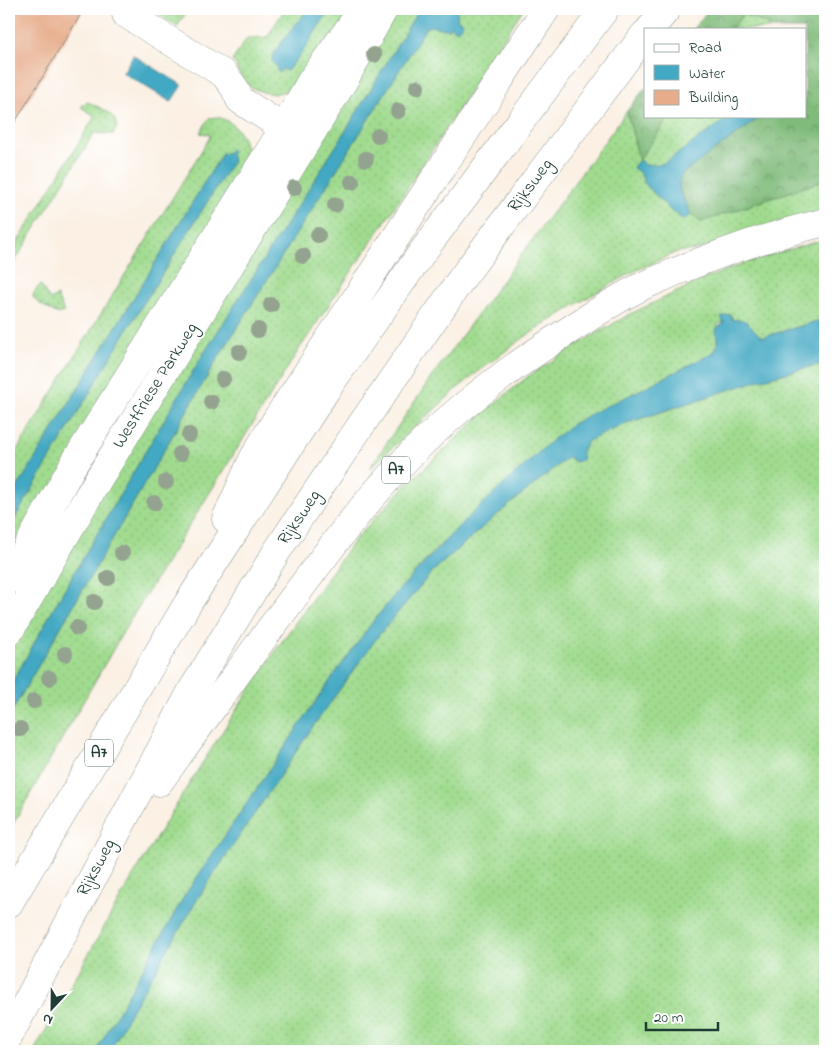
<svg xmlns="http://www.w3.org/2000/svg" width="834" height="1060" viewBox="0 0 834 1060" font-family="'Indie Flower',sans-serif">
  <defs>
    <pattern id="grass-dots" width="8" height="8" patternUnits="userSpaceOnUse" patternTransform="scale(1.25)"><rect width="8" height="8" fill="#a0db8f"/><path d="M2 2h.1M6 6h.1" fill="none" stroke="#89bd7c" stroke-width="1.8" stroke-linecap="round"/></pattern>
    <pattern id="forest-crowns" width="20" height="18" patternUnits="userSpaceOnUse" patternTransform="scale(1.25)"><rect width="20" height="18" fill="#80bb7a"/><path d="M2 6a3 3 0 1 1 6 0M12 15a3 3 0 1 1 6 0" fill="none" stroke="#689965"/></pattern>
  </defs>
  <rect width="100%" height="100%" fill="#fff"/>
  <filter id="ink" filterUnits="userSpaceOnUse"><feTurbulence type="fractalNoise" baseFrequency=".02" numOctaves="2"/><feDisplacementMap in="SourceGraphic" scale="10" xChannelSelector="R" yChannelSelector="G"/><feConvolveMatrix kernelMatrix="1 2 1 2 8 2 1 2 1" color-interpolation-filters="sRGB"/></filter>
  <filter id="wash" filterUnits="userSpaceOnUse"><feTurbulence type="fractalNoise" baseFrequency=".0096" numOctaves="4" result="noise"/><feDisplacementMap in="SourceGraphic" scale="20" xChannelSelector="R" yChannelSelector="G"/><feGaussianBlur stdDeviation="1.12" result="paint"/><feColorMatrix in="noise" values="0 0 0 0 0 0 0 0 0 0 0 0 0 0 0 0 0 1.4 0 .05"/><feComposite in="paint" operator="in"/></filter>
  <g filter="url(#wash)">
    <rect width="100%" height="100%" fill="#fbf0e3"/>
    <path fill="url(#grass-dots)" stroke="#608c62" d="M 151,9 L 188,9 L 177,27 Z
      M 285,9 L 308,9 L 275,51 L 275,65 L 278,68 L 276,70 L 282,69 L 287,71 L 303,51 L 330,9 L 355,9 L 297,85 L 286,91 L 274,94 L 263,92 L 252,88 L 246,84 L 237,70 L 236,64 L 232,61 L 247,38 L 267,37 Z
      M 392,9 L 419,9 L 345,132 L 199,361 L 64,590 L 9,688 L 9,648 L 57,561 Z
      M 454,9 L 523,9 L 407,189 L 300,348 L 126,627 L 9,831 L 9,716 L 215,363 L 426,28 C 435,23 449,25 457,31 Z
      M 743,14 L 769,25 L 771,29 L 732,29 Z
      M 87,102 L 90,103 C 102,109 126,118 113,134 L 94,133 L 9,271 L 9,256 L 95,116 L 82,108 L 82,105 Z
      M 627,111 L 639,160 L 670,116 L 731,116 L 663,164 L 645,165 L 639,160 L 633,167 L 640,173 L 646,185 L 673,212 L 677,214 L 682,220 L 691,215 L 701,222 L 825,180 L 825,211 L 697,250 L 677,252 L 633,272 L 585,299 L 526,336 L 489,363 L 458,388 L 369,469 L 430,379 Z
      M 216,117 C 239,121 249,145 248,166 L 9,565 L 9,528 L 127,330 L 233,161 L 231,154 L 233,151 L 222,154 L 9,501 L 9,463 L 210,137 L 209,134 L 200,133 L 209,118 Z
      M 825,239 L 825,319 L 763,337 L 733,320 L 730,314 L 722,317 L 724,322 L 718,324 C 716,334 719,343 713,353 L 574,423 L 437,548 L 399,590 L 374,620 L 324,689 L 185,895 L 96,1051 L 34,1051 L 126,888 L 187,787 L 242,701 L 283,640 L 355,539 L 406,485 L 489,408 L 526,378 L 575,346 L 630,314 L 706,278 L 745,263 Z
      M 41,285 L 50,300 L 57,296 L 64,312 C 61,313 60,314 56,313 C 52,312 34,301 33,297 C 33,293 37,289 39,286 Z
      M 825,363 L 825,1051 L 110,1051 L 130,1013 L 200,895 L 312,728 L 379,635 L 433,571 L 492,519 L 568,457 L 576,462 L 588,441 L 627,423 L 759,380 Z"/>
    <path fill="url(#forest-crowns)" stroke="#507c57" d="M 709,9 L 825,9 L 825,180 L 701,222 L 691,215 L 678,186 L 679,179 L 683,173 L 762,116 L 805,116 L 805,29 L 771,29 L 769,25 L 743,14 L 732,29 L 693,29 Z
      M 645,88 L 645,116 L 670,116 L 639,160 L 627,111 Z"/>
    <path fill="#43a8c3" stroke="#31727c" d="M 308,9 L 330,9 L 303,51 L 287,71 L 282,69 L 279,73 L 276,70 L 278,68 L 272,62 L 272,58 L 278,47 Z
      M 419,9 L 456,9 L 458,14 L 457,19 L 463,23 L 457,31 L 451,26 L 449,29 L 444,29 L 430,26 L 426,28 L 215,363 L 9,716 L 9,688 L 64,590 L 199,361 L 345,132 Z
      M 133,55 L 182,85 L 171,102 L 123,73 Z
      M 731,116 L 762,116 L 683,173 C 673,186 685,201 691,215 L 682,220 L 677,214 L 673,213 L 646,185 L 640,173 L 633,168 L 639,160 L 646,165 L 663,164 Z
      M 230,149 L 233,151 L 231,154 L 233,161 L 127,330 L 9,528 L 9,501 L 222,154 L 228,153 Z
      M 730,314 L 733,320 C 751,317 750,330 763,337 L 825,319 L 825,363 L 759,380 L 627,423 L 588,441 L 581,452 L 583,459 L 576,462 L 568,457 L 492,519 L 433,571 L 379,635 L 312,728 L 200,895 L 130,1013 L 110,1051 L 96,1051 L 185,895 L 324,689 L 374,620 L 399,590 L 461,524 L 551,441 L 574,423 L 594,412 L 632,394 L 713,353 L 718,344 L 716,329 L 724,323 L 721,317 Z"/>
    <g id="blocks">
      <path fill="#e7ac8a" d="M 9,9 L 84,9 L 9,132 Z"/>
    </g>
  </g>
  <g filter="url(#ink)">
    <use href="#blocks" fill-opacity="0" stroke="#8d968c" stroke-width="1"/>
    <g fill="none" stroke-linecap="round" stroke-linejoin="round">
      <g stroke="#8d968c" stroke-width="29">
        <path id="minor" d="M 126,14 L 224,74 L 234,87 L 240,100 L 298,137
          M 9,580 L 73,465 L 284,128 L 311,81 L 363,9
          M 9,632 L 99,478 L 343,82 L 384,9"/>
      </g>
      <g stroke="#8d968c" stroke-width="29">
        <path id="highway" d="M 650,29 L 667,9
          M 226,519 L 253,459 L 278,417 L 546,9
          M 159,782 C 205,718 250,655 297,593 C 333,544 371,494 414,451 C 462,403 517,363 574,327 C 596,313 619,297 643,286 C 702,259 763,237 825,222
          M 9,903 L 188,603 L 326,390 L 421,254 L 605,9
          M 9,1036 L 191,692 L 277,551 L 357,431 L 462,278 L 645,34"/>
      </g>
      <use href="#minor" stroke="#fff" stroke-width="28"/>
      <use href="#highway" stroke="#fff" stroke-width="28"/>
    </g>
    <g fill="#94a38f">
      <circle cx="374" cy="55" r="8"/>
      <circle cx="417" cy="87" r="8"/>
      <circle cx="398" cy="111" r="8"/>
      <circle cx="378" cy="136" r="8"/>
      <circle cx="366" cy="159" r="8"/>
      <circle cx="352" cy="182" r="8"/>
      <circle cx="294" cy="188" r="8"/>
      <circle cx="335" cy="205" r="8"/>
      <circle cx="318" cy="235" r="8"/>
      <circle cx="303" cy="256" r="8"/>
      <circle cx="271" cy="305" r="8"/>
      <circle cx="258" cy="330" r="8"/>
      <circle cx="239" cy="352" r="8"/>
      <circle cx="223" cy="379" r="8"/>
      <circle cx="211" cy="402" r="8"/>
      <circle cx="189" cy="435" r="8"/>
      <circle cx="180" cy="454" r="8"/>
      <circle cx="166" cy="482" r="8"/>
      <circle cx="154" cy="503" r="8"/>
      <circle cx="122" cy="553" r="8"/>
      <circle cx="108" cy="578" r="8"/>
      <circle cx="94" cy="602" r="8"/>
      <circle cx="77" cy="628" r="8"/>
      <circle cx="65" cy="654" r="8"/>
      <circle cx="49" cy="678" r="8"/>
      <circle cx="34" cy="701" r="8"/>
      <circle cx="20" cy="729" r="8"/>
    </g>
  </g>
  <g text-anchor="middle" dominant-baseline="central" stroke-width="4" stroke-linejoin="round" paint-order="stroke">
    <g fill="#fff" stroke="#627771" stroke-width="1">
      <rect x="382" y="456.5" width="28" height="27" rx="4"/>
      <rect x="85" y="739.5" width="28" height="27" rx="4"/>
    </g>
    <g font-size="16" font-weight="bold" fill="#1f3d34">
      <text x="396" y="470">A7</text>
      <text x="99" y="753">A7</text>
    </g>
    <g font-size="18" fill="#1f3d34" stroke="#fff">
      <text transform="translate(531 186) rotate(-53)">Rijksweg</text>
      <text transform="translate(156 386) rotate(-58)">Westfriese Parkweg</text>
      <text transform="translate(300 518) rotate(-56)">Rijksweg</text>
      <text transform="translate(97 868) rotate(-62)">Rijksweg</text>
    </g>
  </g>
  <rect width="834" height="1060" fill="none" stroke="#fff" stroke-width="30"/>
  <rect x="644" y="28" width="162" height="90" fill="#ffffff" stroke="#a5b1ae"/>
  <rect x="654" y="44" width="25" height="8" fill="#ffffff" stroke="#a5b1ae"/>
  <text x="689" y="52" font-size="15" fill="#1f3d34">Road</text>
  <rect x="654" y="65" width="25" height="15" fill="#43a8c3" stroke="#a5b1ae"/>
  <text x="689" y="78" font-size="15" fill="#1f3d34">Water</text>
  <rect x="654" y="90" width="25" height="15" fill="#e7ac8a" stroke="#a5b1ae"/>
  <text x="689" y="102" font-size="15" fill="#1f3d34">Building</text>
  <g transform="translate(52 1008) rotate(202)" stroke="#ffffff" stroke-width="4" paint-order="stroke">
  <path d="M0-4L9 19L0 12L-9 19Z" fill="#1f3d34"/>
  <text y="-8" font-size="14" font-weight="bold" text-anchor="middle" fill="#1f3d34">N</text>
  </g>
  <path d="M646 1022v8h72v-8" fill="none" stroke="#1f3d34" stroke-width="2.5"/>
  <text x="654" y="1022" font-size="15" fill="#1f3d34" stroke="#ffffff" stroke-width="4" paint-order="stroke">20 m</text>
</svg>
